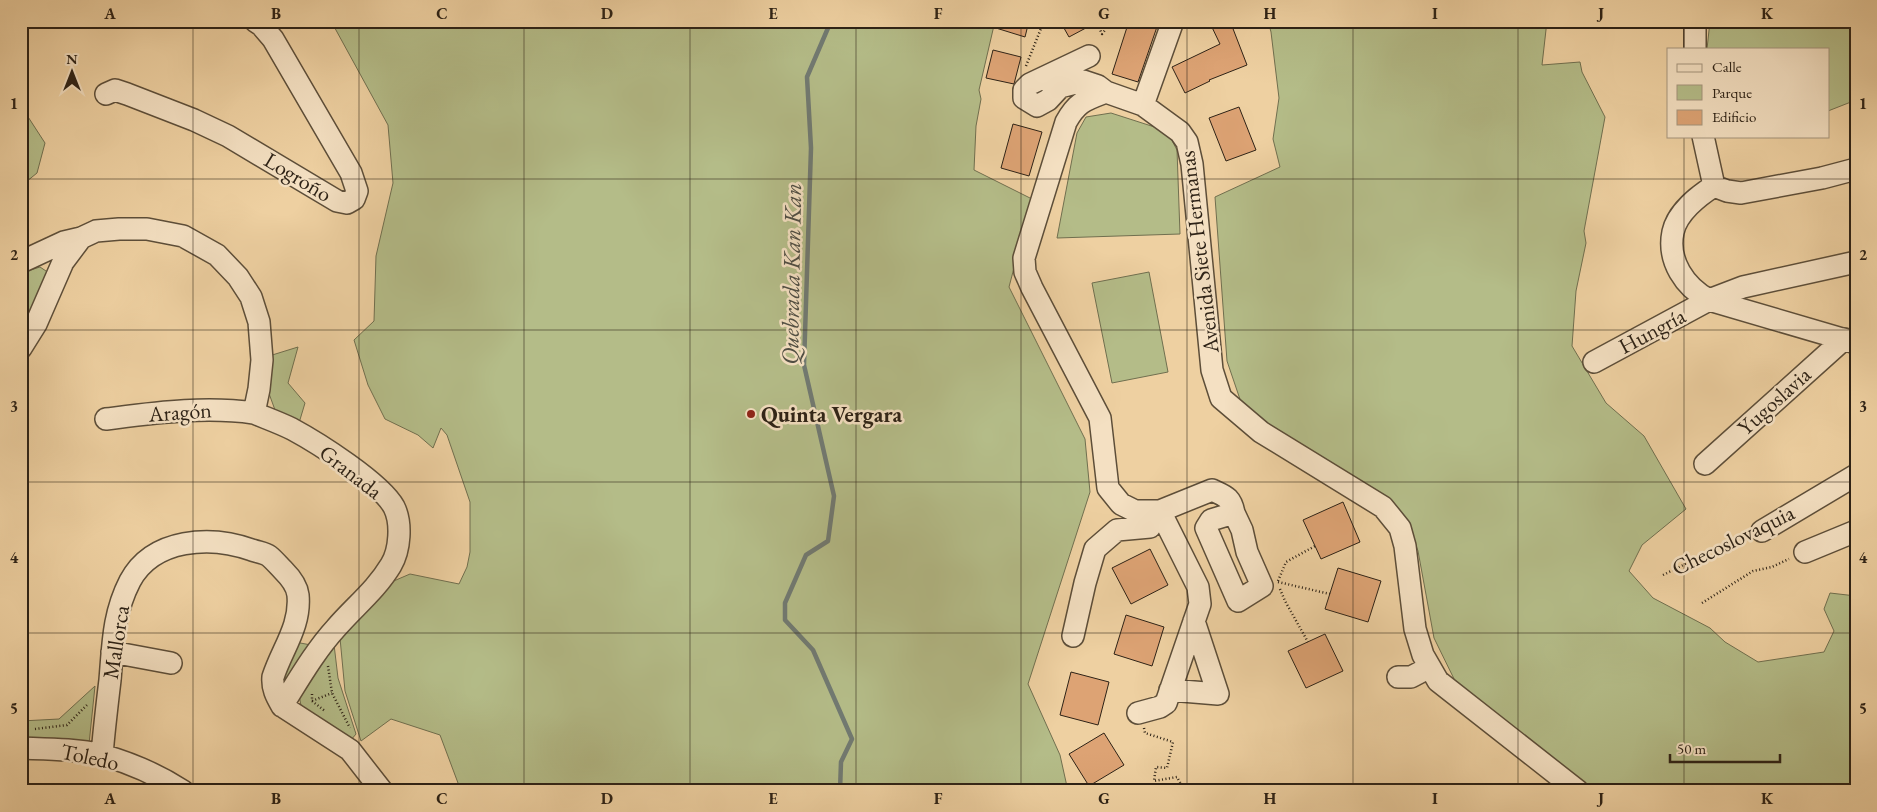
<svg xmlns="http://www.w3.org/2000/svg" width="1877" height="812" viewBox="0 0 1877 812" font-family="'EB Garamond',serif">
  <rect width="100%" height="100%" fill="#eed0a1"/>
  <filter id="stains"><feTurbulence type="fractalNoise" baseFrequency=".004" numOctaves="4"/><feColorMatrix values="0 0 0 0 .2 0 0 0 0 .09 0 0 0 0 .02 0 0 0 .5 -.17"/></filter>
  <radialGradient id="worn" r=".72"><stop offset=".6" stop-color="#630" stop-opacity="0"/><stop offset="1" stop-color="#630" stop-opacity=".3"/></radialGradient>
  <path fill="#b4bc88" stroke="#706f4f" d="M 331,21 L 995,21 L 979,90 L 981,99 L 976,126 L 974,170 L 1032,199 L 1009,287 L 1085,439 L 1090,492 L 1028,684 L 1060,755 L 1068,791 L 461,791 L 440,735 L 391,719 L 361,741 L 345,691 L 340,638 L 375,589 L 410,574 L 459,584 L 467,567 L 470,552 L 470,502 L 447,435 L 441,428 L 433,448 L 418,435 L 385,419 L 368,385 L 354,340 L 374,321 L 376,256 L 393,183 L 388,125 Z
    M 1268,21 L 1547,21 L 1542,65 L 1580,62 L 1582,72 L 1605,117 L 1584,231 L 1586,243 L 1576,291 L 1572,346 L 1606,403 L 1644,436 L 1686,509 L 1642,545 L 1629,571 L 1653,598 L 1710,628 L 1725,642 L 1758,662 L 1824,652 L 1834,631 L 1824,609 L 1830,593 L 1856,596 L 1856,791 L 1590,791 L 1458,687 L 1434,638 L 1418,551 L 1410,529 L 1245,414 L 1227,361 L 1215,197 L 1280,167 L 1273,139 L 1279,98 L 1271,32 Z
    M 1710,21 L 1848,21 L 1856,48 L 1856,100 L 1828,111 L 1828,49 L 1707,49 Z
    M 21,106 L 45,143 L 37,173 L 21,186 Z
    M 1111,113 L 1167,131 L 1177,150 L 1180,234 L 1057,238 L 1077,133 L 1086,117 Z
    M 40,267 L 49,273 L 30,317 L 21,316 L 21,273 Z
    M 1149,272 L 1168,372 L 1112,383 L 1092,283 Z
    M 298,347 L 288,383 L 305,403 L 299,423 L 275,410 L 267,388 L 269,356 Z
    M 333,636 L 338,678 L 356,734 L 351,740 L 302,711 L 299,695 Z
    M 295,642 L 311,645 L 286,686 L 279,686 Z
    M 95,686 L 89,744 L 21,743 L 21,721 L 59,719 Z"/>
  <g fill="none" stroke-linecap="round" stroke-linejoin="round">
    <path stroke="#717a72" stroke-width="4.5" d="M 831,21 L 807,77 L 811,148 L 804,365 L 834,496 L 828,541 L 806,555 L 785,603 L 785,620 L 813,650 L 852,739 L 841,762 L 840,791"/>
  </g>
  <path fill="#dda374" stroke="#2d2216" d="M 983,21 L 1029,21 L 1025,37 L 983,24 Z
    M 1060,21 L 1099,21 L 1069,37 Z
    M 1129,21 L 1159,21 L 1138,82 L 1112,74 Z
    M 1209,21 L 1230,21 L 1247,65 L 1209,80 L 1210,81 L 1185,93 L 1172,67 L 1220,44 Z
    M 993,50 L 1021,57 L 1014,84 L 986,78 Z
    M 1239,107 L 1256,150 L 1226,161 L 1209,118 Z
    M 1013,124 L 1042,132 L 1029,176 L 1001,168 Z
    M 1343,502 L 1360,542 L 1321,559 L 1303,520 Z
    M 1150,549 L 1168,585 L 1131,604 L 1112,568 Z
    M 1338,568 L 1381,581 L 1368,622 L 1325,609 Z
    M 1126,615 L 1164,627 L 1152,666 L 1114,654 Z
    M 1325,634 L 1343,671 L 1306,688 L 1288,651 Z
    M 1071,672 L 1109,682 L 1098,725 L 1060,715 Z
    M 1104,733 L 1124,765 L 1089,786 L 1069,754 Z"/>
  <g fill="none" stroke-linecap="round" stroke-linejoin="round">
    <g stroke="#5d4e39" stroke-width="24">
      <path id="minor" d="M 1695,49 L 1695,21
        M 1089,56 L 1030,84 L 1024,90 L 1024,98 L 1037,106 L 1048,100 L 1060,87 L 1083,81 L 1098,86 L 1106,92
        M 106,94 L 115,90 L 127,94 L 194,120 L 228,136 L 337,201 L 347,203 L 354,199 L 357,191 L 351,173 L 273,39 L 261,25 L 255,21
        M 1143,105 L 1173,21
        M 1703,136 L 1714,186
        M 1714,186 C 1698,196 1677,213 1673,232 C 1667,261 1685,287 1709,300 L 1856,343
        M 1714,186 L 1727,191 L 1741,193 L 1822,178 L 1856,169
        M 21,262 L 64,242 L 81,238 L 96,231 L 119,229 L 147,229 L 183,236 L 217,255 L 238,277 L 251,297 L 259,322 L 262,360 L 259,389 L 254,413 C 266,418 280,423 292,429 C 318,443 381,483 394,507 C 402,523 400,550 391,565 C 376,590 354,607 336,628 C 315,651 299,679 282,706 L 350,750 L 382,791
        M 21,348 L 36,324 L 63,262 L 81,238
        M 1594,362 L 1709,300 L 1743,287 L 1856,262
        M 106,419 C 155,413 204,406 254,413
        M 1705,464 L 1844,339
        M 1234,513 L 1242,530 L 1247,552 L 1262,586 L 1238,601 L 1206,528 L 1211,520 Z
        M 1762,531 L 1856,475
        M 1805,552 L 1856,531
        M 1073,636 L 1085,583 L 1095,549 L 1117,530 L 1150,527 L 1160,511 L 1212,490 C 1225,496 1231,497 1234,513
        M 112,652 L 171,663
        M 1398,677 L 1411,677 L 1430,667
        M 1170,690 L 1218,694 L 1194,621
        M 1138,713 L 1160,707 L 1166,703 L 1200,604 L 1198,587 L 1160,511 L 1135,511 L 1121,504 L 1108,488 L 1100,418 L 1032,288 L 1025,272 L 1024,258 L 1066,122 C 1077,102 1085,100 1106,92 L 1143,105 L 1180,132 L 1187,142 L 1192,164 L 1212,370 L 1221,398 L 1261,432 L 1383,507 L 1400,528 L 1405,546 L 1415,629 L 1423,655 L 1438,681 L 1578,791
        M 21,748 C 48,749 76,749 102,755 C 131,763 158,775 183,791
        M 102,755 C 104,730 107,705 110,680 C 113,644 113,614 130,581 C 153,538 211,535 252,550 C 257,552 265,553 269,556 C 274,560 278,565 283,570 C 289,576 297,586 298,595 C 301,626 282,649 273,677 C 272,688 276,696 282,706"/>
    </g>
    <path stroke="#2d2216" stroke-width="2.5" stroke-dasharray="1 2.5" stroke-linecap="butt" d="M 1096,21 L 1102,34 L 1105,30 L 1106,21
      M 1029,23 L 1042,25
      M 1026,66 L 1044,21
      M 1663,575 L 1746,534
      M 1278,581 L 1286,562 L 1315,546
      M 1278,582 L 1330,594
      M 1280,589 L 1285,601 L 1308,642
      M 1702,603 L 1753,571 L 1772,567 L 1789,559
      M 328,666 L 332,693 L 350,728
      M 312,694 L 312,701 L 332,693
      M 312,701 L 325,711
      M 1144,728 L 1145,733 L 1173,742 L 1167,768 L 1156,767 L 1154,781 L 1177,777 L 1182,786 L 1167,791
      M 35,729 L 67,725 L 88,704"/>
    <use href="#minor" stroke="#f4e0c2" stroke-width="21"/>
  </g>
  <path fill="none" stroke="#2d2216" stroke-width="1" stroke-opacity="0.55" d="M 193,21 L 193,791M 359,21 L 359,791M 524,21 L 524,791M 690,21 L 690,791M 856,21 L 856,791M 1021,21 L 1021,791M 1187,21 L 1187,791M 1353,21 L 1353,791M 1518,21 L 1518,791M 1684,21 L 1684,49M 1684,136 L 1684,791M 21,179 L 1856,179M 21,330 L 1856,330M 21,482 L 1856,482M 21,633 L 1856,633"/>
  <circle fill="#8f2418" stroke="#f4e0c2" stroke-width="2" cx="751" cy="414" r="5"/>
  <g text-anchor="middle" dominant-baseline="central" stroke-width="5" stroke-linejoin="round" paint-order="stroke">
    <g font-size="22" fill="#2d2216" stroke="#f4e0c2">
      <text transform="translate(298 177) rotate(31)">Logroño</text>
      <text transform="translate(1199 252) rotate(-97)">Avenida Siete Hermanas</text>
      <text transform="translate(1652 331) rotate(-28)">Hungría</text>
      <text transform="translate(1774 401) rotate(-42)">Yugoslavia</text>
      <text transform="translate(180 412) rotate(-4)">Aragón</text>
      <text transform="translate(351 472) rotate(38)">Granada</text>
      <text transform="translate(1733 540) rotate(-26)">Checoslovaquia</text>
      <text transform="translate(116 642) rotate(-81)">Mallorca</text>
      <text transform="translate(90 757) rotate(12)">Toledo</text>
    </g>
    <g font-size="22" font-weight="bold" fill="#2d2216" stroke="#f4e0c2" text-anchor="start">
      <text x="761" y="414">Quinta Vergara</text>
    </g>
    <g font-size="24" font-style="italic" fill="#4f4e44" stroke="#f4e0c2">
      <text transform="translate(791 274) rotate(-89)">Quebrada Kan Kan</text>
    </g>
  </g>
  <rect width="1877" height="812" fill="none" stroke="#eed0a1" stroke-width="55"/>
  <rect x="1667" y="48" width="162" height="90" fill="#f4e0c2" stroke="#a4947d"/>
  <rect x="1677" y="64" width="25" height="8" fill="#f4e0c2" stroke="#a4947d"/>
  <text x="1712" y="72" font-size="15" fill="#2d2216">Calle</text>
  <rect x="1677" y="85" width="25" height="15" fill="#b4bc88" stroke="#a4947d"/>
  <text x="1712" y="98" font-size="15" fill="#2d2216">Parque</text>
  <rect x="1677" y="110" width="25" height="15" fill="#dda374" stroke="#a4947d"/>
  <text x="1712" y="122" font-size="15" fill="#2d2216">Edificio</text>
  <g transform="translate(72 72)" stroke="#f4e0c2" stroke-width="4" paint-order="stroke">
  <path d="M0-4L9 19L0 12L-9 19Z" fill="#2d2216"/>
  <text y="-8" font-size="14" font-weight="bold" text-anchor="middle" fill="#2d2216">N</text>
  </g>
  <path d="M1670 754v8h110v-8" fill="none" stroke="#2d2216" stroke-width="2.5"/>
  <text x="1677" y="754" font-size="15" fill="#2d2216" stroke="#f4e0c2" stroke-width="4" paint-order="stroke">50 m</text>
  <rect x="28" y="28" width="1822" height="756" fill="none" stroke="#2d2216" stroke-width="2"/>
  <g font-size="16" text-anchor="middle" font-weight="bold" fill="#2d2216">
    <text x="110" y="19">A</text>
    <text x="276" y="19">B</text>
    <text x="442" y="19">C</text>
    <text x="607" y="19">D</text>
    <text x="773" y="19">E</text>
    <text x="938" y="19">F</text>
    <text x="1104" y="19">G</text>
    <text x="1270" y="19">H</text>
    <text x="1435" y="19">I</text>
    <text x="1601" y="19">J</text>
    <text x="1767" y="19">K</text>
    <text x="14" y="109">1</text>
    <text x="1863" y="109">1</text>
    <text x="14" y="260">2</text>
    <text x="1863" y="260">2</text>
    <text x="14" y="412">3</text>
    <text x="1863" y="412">3</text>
    <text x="14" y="563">4</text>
    <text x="1863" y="563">4</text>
    <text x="14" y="714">5</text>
    <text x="1863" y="714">5</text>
    <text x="110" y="804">A</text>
    <text x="276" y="804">B</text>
    <text x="442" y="804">C</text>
    <text x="607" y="804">D</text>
    <text x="773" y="804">E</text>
    <text x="938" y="804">F</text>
    <text x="1104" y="804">G</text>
    <text x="1270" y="804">H</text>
    <text x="1435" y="804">I</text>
    <text x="1601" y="804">J</text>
    <text x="1767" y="804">K</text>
  </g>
  <rect width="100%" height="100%" filter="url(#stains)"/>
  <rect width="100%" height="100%" fill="url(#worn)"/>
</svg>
